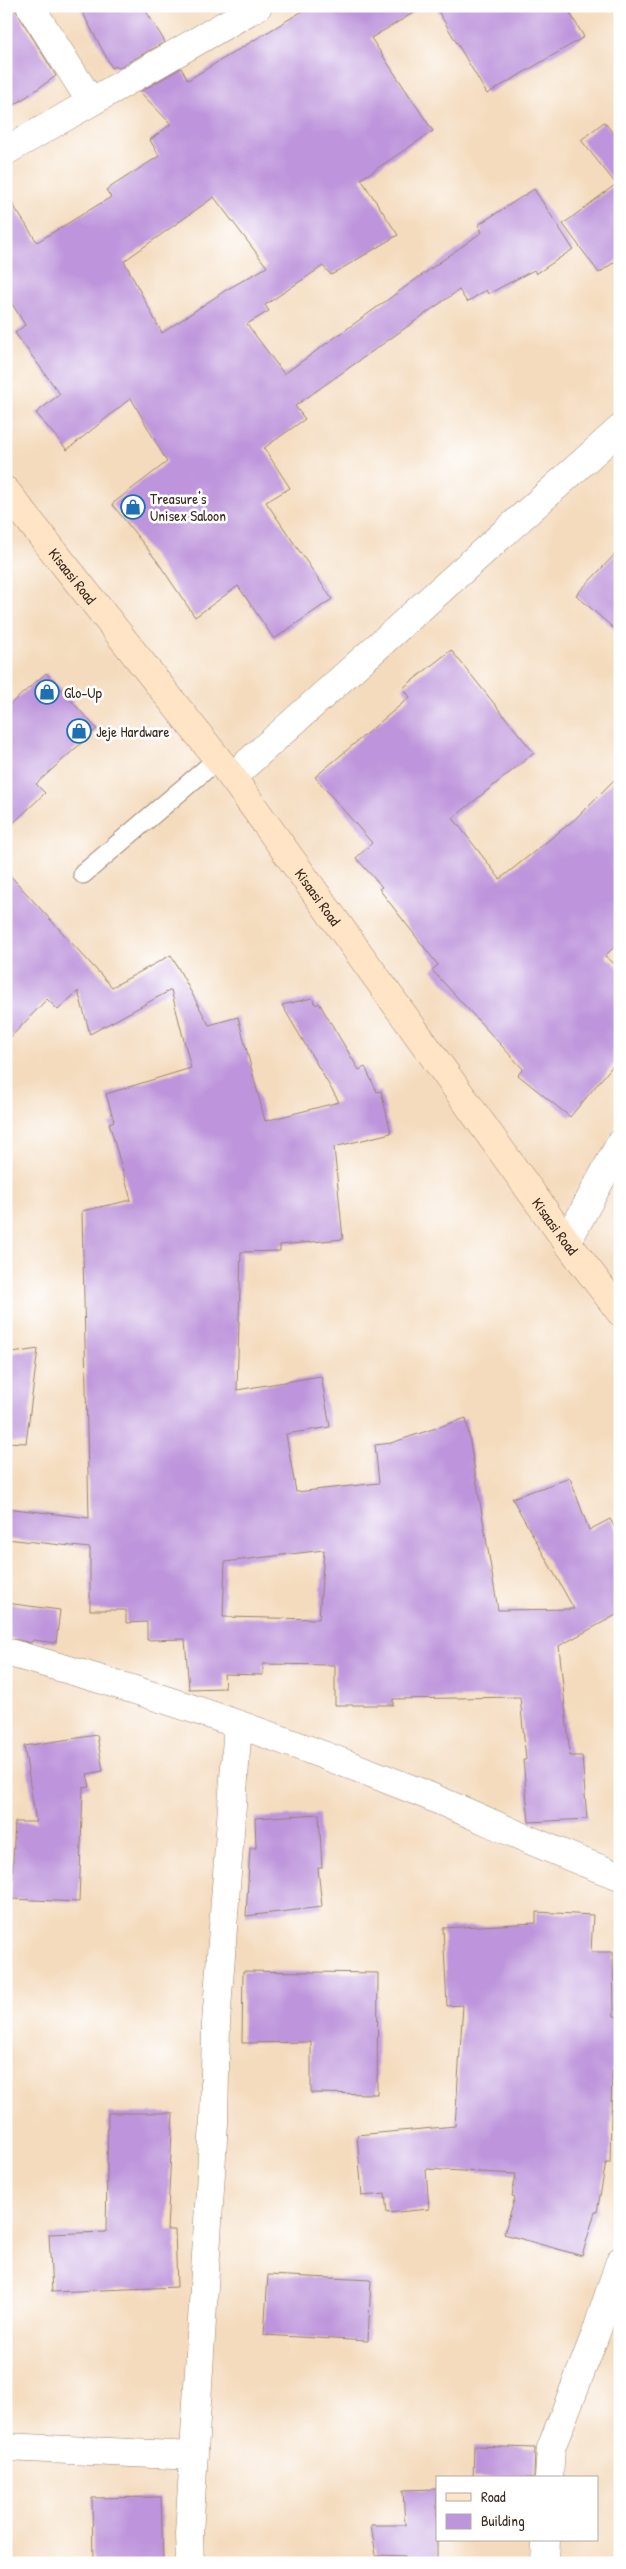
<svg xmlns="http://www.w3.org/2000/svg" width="626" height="2569" viewBox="0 0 626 2569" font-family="'Patrick Hand',sans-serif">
  <rect width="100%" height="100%" fill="#fff"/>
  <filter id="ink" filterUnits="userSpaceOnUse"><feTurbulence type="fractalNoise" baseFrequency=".02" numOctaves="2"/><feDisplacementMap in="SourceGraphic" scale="10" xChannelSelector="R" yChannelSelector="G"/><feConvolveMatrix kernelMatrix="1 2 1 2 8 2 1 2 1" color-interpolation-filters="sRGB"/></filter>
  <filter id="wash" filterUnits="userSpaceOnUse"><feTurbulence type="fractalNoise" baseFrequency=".0096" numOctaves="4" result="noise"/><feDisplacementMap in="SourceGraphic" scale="20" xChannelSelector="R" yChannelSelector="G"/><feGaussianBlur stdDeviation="1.12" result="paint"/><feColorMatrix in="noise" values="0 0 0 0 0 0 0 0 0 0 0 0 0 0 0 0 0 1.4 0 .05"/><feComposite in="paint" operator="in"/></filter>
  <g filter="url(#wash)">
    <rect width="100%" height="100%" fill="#f4dbbe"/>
    <g id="blocks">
      <path fill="#be95dc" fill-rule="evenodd" d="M 6,6 L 13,6 L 56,76 L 6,111 Z
        M 79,6 L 143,6 L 165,42 L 118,68 L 115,66 L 112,68 Z
        M 311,6 L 425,6 L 371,38 L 433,131 L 361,179 L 398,235 L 331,275 L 323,266 L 265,305 L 269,311 L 247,324 L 284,374 L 482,232 L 478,225 L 534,189 L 573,249 L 536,274 L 534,270 L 488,294 L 486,290 L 467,302 L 459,290 L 295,406 L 305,419 L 264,448 L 290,488 L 266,502 L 332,599 L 274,639 L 238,586 L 195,617 L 157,561 L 112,504 L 167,462 L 131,398 L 67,450 L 36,413 L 60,394 L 15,333 L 25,325 L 6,294 L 6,194 L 37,242 L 111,197 L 106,190 L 159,156 L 150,140 L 171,124 L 140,92 L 181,68 L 188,80 ZM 214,197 L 267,267 L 226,290 L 162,333 L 124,261 Z
        M 435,6 L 566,6 L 584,37 L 487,94 Z
        M 604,122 L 620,141 L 620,258 L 599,273 L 563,224 L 616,184 L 581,140 Z
        M 620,549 L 620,634 L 576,595 Z
        M 451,650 L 534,753 L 453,818 L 500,879 L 574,820 L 620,774 L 620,941 L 605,956 L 620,968 L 620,1057 L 570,1117 L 518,1075 L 523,1069 L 432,970 L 438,965 L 379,889 L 382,887 L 356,858 L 372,843 L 315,777 L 410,697 L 403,688 Z
        M 46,673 L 97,729 L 36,784 L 45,793 L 6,830 L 6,708 Z
        M 6,871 L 112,987 L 171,955 L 209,1025 L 238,1017 L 265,1121 L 339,1102 L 282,1005 L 312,998 L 316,1005 L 319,1003 L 359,1070 L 365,1067 L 377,1092 L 381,1091 L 391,1133 L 334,1147 L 343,1239 L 280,1245 L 280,1251 L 241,1252 L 237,1390 L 321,1376 L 330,1427 L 286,1434 L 296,1492 L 379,1483 L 375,1445 L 391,1443 L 466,1418 L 498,1610 L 574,1609 L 512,1498 L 570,1478 L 589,1530 L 610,1519 L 620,1536 L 620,1613 L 559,1646 L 570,1756 L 582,1756 L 587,1819 L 529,1822 L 523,1760 L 526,1760 L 520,1697 L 393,1699 L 393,1705 L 335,1705 L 335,1665 L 263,1664 L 263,1675 L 224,1674 L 225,1688 L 189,1689 L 185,1639 L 147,1640 L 147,1622 L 126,1623 L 126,1610 L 90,1610 L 90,1548 L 6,1539 L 6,1508 L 89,1518 L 82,1211 L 131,1200 L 109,1123 L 114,1121 L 106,1094 L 191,1068 L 171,990 L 90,1034 L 78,991 L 58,1010 L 47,999 L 6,1042 ZM 324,1550 L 319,1619 L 223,1617 L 225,1562 Z
        M 38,1349 L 26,1443 L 6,1442 L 6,1354 Z
        M 6,1603 L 60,1610 L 56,1643 L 33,1640 L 31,1643 L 6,1637 Z
        M 97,1735 L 103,1771 L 87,1774 L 90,1787 L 83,1788 L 79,1902 L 11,1899 L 15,1822 L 36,1822 L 24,1746 Z
        M 319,1814 L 322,1868 L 318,1868 L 322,1907 L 246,1916 L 250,1848 L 256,1848 L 255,1818 Z
        M 536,1912 L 593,1915 L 591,1952 L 613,1952 L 614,2016 L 620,2017 L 620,2034 L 618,2070 L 612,2070 L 610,2163 L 606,2163 L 597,2212 L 595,2212 L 582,2256 L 504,2234 L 515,2197 L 512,2196 L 516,2174 L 426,2169 L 429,2209 L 387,2213 L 385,2194 L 362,2196 L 357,2135 L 455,2126 L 463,2005 L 447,2006 L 443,1928 L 536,1923 Z
        M 243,1971 L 378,1973 L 377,2094 L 311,2093 L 311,2042 L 242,2043 Z
        M 108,2113 L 173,2113 L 167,2230 L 175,2230 L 177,2287 L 52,2292 L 49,2234 L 106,2232 Z
        M 268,2275 L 371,2280 L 368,2341 L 264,2335 Z
        M 474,2446 L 535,2448 L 534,2478 L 473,2478 Z
        M 437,2489 L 437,2563 L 406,2563 L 405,2556 L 376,2555 L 371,2525 L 405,2525 L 403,2490 Z
        M 161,2497 L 163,2563 L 93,2563 L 92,2498 Z"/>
    </g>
  </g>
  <g filter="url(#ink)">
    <use href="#blocks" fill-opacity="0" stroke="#98826e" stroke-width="1"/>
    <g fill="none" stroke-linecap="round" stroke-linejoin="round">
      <g stroke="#98826e" stroke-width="21">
        <path id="lane" d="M 83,874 L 219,758"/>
      </g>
      <g stroke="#98826e" stroke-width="29">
        <path id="street" d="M 30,6 L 91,102
          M 6,151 L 258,6
          M 232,777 L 620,429
          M 567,1242 L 620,1144
          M 6,1652 C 145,1690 281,1737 414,1790 C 483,1818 549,1851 620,1876
          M 6,2447 L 194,2456
          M 549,2478 L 551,2448 L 596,2333 L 620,2261
          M 190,2563 L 189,2534 L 214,2123 L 216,2023 L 238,1724
          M 545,2563 L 546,2540"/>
      </g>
      <g stroke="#98826e" stroke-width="29">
        <g id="secondary">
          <path id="s1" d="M 6,491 L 232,777 L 567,1242 L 620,1312"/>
        </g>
      </g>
      <use href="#lane" stroke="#fff" stroke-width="19"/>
      <use href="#street" stroke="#fff" stroke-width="28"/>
      <use href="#secondary" stroke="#ffe4c6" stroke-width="28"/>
    </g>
  </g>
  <defs>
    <g id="shop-ring" transform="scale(1.25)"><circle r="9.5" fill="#fff" stroke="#1f6fb2" stroke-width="1.5"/><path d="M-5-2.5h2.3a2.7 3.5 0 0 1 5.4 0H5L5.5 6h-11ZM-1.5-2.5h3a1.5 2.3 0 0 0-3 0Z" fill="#1f6fb2"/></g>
  </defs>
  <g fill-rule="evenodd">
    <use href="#shop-ring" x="133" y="507"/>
    <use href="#shop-ring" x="47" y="692"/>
    <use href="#shop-ring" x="79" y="731"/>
  </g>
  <g text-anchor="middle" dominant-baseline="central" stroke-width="5" stroke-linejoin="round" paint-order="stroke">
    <g font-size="15" fill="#3b2a1e" stroke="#fff" text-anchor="start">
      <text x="150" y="498">Treasure's<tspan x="150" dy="17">Unisex Saloon</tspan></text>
      <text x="64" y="692">Glo-Up</text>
      <text x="96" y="731">Jeje Hardware</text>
    </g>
    <g font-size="15" fill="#3b2a1e" stroke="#fff">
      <text stroke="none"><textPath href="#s1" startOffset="108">Kisaasi Road</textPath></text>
      <text stroke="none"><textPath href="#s1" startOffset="512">Kisaasi Road</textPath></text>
      <text stroke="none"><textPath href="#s1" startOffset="918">Kisaasi Road</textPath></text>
    </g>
  </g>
  <rect width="626" height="2569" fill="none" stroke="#fff" stroke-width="25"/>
  <rect x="436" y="2476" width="162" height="65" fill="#ffffff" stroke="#b1aaa5"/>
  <rect x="446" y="2493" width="25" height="8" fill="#ffe4c6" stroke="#b1aaa5"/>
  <text x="481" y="2502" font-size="15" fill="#3b2a1e">Road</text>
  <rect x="446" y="2514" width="25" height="15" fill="#be95dc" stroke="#b1aaa5"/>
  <text x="481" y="2526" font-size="15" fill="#3b2a1e">Building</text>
</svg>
